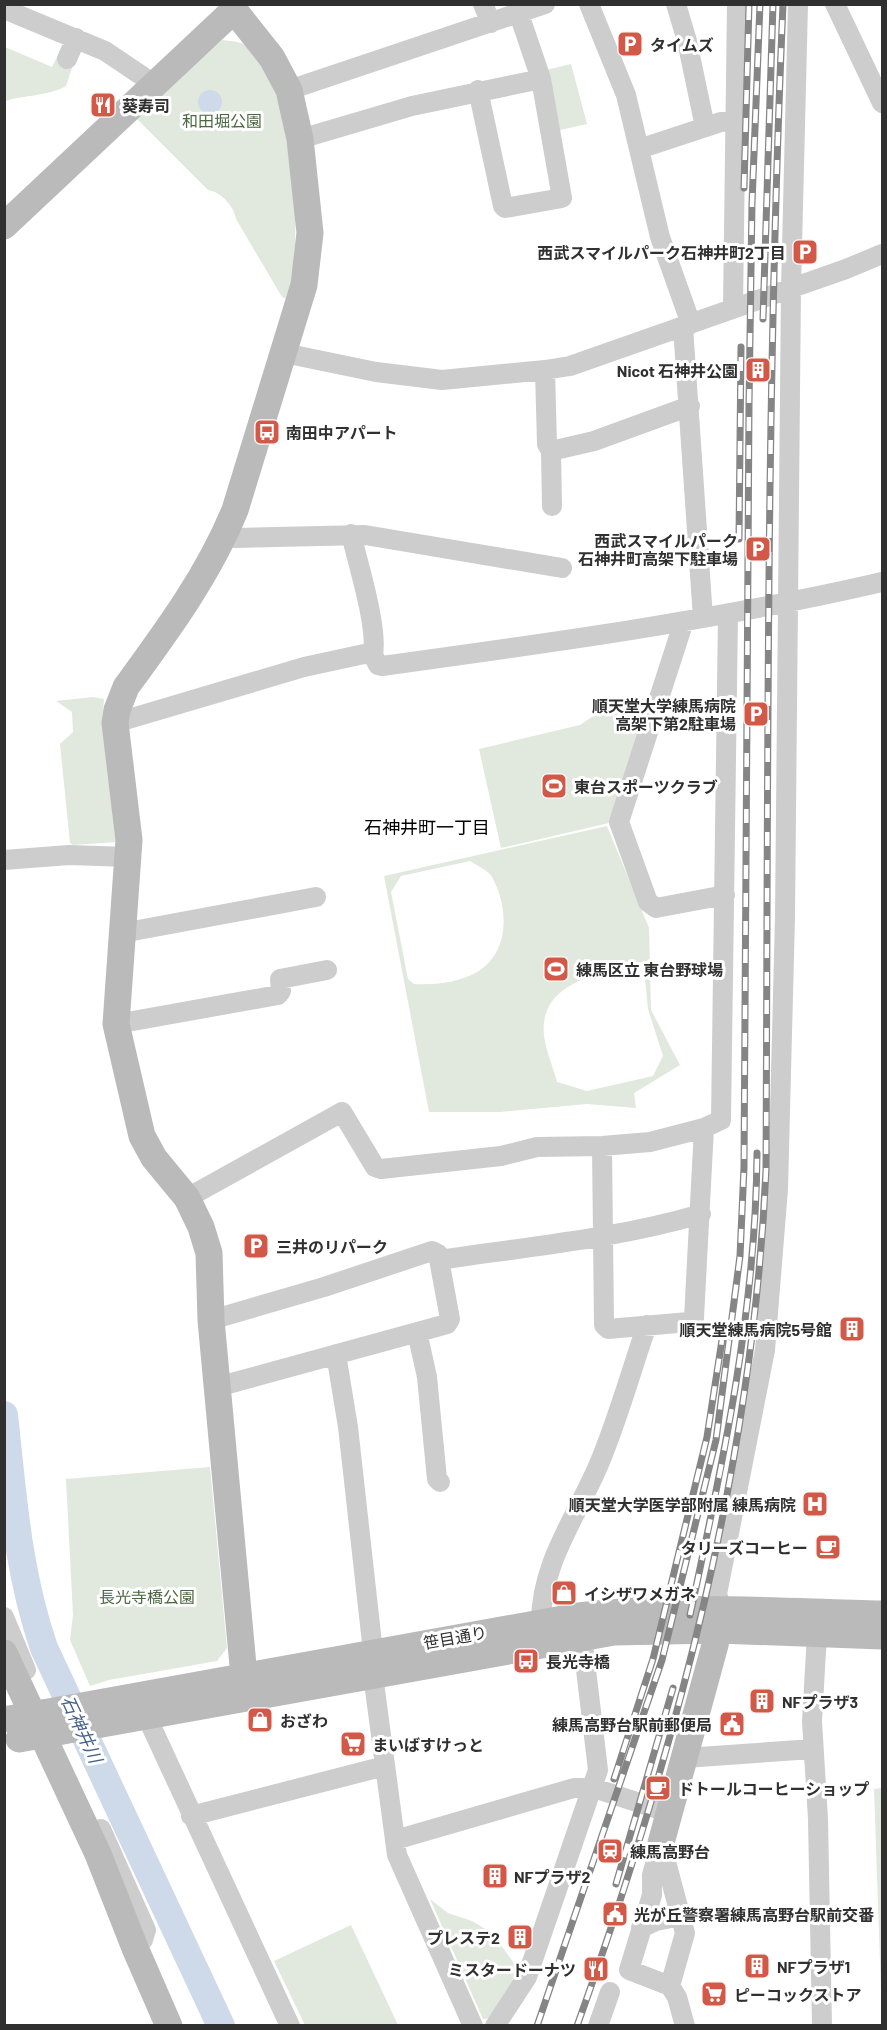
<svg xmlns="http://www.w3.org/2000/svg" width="887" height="2030" viewBox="0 0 887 2030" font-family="Barlow,'Noto Sans JP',sans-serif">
  <rect width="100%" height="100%" fill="#fff"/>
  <path fill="#e1e8dd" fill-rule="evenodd" d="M 222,40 C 229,41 239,41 245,45 C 295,80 305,244 287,299 L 282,297 L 236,219 C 234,206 221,192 208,190 L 136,118 Z
    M 5,47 L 52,67 L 58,55 L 74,62 L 66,86 C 49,96 24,95 5,101 Z
    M 571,64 L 587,124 L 560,130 L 546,70 Z
    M 93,697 L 104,699 L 102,722 L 116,842 L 73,845 L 70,843 L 60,744 L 73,732 L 72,712 L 56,701 Z
    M 651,697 L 609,823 L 501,848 L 479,749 L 580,725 L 610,705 Z
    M 607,826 L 649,928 L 651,1010 L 680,1065 L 634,1093 L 636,1108 L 587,1104 L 500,1112 L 429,1112 L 384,876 ZM 470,861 C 476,865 489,871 492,877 C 509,907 510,953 477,972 C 457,983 435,985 414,984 L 408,979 L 391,892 L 401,876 ZM 644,968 L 648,1009 L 663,1056 L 653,1076 L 587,1091 L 557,1082 C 553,1067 546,1051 544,1036 C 538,981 604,970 644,968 Z
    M 210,1467 L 227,1648 L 217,1661 L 109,1680 L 90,1686 L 70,1640 L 73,1615 L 66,1479 Z
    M 882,1788 L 882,1989 L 881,1990 L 874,1789 Z
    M 430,1899 L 448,1913 L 472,1921 L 492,1933 L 519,1970 L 492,2018 L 483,2019 Z
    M 351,1925 L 398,2025 L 305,2025 L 274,1961 Z"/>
  <path fill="#ced9e9" d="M198 102a12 12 0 1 1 24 0a12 12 0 1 1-24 0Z"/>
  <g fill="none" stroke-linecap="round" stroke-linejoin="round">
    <path stroke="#ced9e9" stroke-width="28" d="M 4,1415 C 13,1496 17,1569 44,1648 L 221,2026"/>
    <path stroke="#cdcdcd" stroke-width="20" d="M 483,4 L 491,23
      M 589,4 L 626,95 L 660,237 L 691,324
      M 676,4 L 687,41 L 705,127
      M 835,4 L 882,103
      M 4,9 L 105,51 L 154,84
      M 67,59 L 76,38
      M 289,90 L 545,4
      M 478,90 L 503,206 L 505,208 L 562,198 L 541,79 L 519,14
      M 300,139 L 412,106 L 541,79
      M 639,149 L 721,122 L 733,121
      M 733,307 L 737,4
      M 683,327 L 703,618
      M 284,353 L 376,372 L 442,380 L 545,370 L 570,366 L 846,269 L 882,254
      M 545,370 L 547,444 L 551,451 L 552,506
      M 551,451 L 594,441 L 690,406
      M 225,534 L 235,538 L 365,535 L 562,568
      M 351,534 C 358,564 378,627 373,655
      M 684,621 L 619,822 L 648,902 L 656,908 L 725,895
      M 115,723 L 304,667 L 364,654 L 373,655 L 378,665 L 382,666 C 550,643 718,620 882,582
      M 4,860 L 69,855 L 128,857
      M 122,933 L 316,897
      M 116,1024 L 278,995 L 281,991 L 280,979 L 327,970
      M 602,1146 L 604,1325 L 608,1329 L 689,1322 L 694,1318 L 704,1128
      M 187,1198 L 342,1112 L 375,1167 L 381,1169 L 501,1156 L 537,1147 L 602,1146 L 650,1142 L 704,1128 L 721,1120 L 728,614
      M 439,1260 C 526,1247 616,1239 701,1214
      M 211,1320 L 324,1287 L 432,1251 L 438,1254 L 450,1319 L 447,1324 L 217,1387
      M 417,1332 L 427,1377 L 437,1479 L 440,1482
      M 336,1354 L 348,1427 L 373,1652
      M 722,1609 L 717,1594 L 765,1350 L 778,1189 L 785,917 L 791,288 L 798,4
      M 4,1617 L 26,1670
      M 541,1622 C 541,1563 577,1516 599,1464 C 618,1419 631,1371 647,1325
      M 817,1634 L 812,1721 L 818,1819 L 822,2026
      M 373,1675 L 397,1855 L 473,2026
      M 146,1715 L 290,2026
      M 685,1758 L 813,1749
      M 191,1816 L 385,1766
      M 101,1829 L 146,1930 L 143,1940 L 135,1948 L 129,1940
      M 395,1840 L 574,1788 L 594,1788 L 670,1813
      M 661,1843 L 685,1933 L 670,1986 L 629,1970 L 652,1895 L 652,1875 Z
      M 641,1928 L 656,1921 L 681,1916
      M 670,1986 L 677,1997 L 685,2026
      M 495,2026 L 527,1977 L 598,1770 L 582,1636
      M 598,2026 L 610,1992"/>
    <path stroke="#bababa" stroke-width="27" d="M 4,226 L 234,10 L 272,58 L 289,90 L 300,139 L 310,233 L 304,285 L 235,510 C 209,574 167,631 126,687 L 117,710 L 115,723 L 129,840 L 116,1024 L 142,1136 L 154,1158 L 187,1198 L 201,1227 L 209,1253 L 211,1320 L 246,1698
      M 4,1653 L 98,1854 L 135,1948 L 169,2026
      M 43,1713 L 579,1616 C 680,1604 781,1612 882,1614
      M 52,1733 L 614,1632 L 718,1630 L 882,1636
      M 661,1843 L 715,1645 L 721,1613"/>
    <g stroke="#858585" stroke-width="7">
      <path id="rail" d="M 744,188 L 749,4
        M 763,319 L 773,4
        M 739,539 L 741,347
        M 690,1615 C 723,1463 756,1310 757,1153
        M 614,1779 L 653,1659 L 707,1437 L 722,1340
        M 616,1884 L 673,1688
        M 537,2026 L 662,1660 L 716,1440 L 740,1256 L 744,1167 L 749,405 L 752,203 L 760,4
        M 577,2026 C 676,1750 753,1463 766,1170 C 768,781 766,393 783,4"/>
    </g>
    <use href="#rail" stroke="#fff" stroke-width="4.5" stroke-dasharray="14" stroke-linecap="butt"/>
    <path stroke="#bababa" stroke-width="27" d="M 9,1719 L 43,1713
      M 19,1739 L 52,1733"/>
  </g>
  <defs>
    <g id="parking-square" transform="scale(1.35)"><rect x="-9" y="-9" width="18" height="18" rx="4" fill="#d25847" stroke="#fff"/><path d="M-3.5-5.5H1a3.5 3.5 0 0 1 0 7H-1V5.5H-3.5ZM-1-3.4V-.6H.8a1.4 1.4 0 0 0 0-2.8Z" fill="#fff"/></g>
    <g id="restaurant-square" transform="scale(1.35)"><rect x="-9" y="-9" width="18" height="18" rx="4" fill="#d25847" stroke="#fff"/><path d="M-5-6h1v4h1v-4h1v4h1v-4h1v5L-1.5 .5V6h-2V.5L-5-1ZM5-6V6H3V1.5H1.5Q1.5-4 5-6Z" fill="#fff"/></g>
    <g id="building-square" transform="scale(1.35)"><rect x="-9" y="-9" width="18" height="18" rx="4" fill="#d25847" stroke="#fff"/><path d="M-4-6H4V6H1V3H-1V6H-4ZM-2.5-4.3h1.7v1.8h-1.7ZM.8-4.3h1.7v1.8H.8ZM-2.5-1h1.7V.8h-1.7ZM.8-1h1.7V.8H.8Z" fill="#fff"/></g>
    <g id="bus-square" transform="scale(1.35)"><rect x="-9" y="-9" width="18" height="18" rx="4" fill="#d25847" stroke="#fff"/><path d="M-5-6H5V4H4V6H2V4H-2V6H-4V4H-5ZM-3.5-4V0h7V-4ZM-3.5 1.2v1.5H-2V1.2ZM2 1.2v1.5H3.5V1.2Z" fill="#fff"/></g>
    <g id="stadium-square" transform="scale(1.35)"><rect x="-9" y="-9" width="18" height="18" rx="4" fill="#d25847" stroke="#fff"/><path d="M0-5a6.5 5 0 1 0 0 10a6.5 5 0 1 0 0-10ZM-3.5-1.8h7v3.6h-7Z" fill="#fff"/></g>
    <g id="hospital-square" transform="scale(1.35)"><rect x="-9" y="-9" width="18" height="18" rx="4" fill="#d25847" stroke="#fff"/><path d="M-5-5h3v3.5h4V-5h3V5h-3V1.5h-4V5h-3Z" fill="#fff"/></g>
    <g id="cafe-square" transform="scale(1.35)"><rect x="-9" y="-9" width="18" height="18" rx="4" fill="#d25847" stroke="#fff"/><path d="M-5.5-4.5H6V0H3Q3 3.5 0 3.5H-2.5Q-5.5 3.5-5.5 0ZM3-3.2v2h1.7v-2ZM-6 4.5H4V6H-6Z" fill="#fff"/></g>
    <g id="shop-square" transform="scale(1.35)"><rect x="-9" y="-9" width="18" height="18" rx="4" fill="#d25847" stroke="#fff"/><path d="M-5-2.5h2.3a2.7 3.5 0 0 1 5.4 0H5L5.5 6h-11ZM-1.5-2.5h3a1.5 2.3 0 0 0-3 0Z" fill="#fff"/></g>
    <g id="civic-square" transform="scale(1.35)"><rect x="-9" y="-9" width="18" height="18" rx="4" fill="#d25847" stroke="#fff"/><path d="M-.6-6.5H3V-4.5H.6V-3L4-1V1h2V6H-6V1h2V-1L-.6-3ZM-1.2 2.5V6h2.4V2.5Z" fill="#fff"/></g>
    <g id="supermarket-square" transform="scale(1.35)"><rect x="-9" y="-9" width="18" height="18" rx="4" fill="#d25847" stroke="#fff"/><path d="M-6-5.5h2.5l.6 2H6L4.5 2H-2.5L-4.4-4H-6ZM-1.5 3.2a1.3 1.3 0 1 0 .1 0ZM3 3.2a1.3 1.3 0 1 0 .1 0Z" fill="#fff"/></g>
    <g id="station-square" transform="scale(1.35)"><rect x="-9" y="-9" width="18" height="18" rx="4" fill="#d25847" stroke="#fff"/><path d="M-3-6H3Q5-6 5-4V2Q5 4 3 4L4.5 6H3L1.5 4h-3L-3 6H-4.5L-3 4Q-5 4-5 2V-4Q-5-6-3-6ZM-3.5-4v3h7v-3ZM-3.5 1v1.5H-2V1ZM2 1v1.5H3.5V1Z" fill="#fff"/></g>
  </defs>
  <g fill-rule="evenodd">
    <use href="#parking-square" x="630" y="44"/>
    <use href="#restaurant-square" x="103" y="105"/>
    <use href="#parking-square" x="805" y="252"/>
    <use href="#building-square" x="758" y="370"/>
    <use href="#bus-square" x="267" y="432"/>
    <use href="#parking-square" x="758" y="549"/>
    <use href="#parking-square" x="756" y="714"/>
    <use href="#stadium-square" x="554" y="786"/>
    <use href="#stadium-square" x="556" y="969"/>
    <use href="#parking-square" x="256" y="1246"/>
    <use href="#building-square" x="852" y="1329"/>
    <use href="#hospital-square" x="815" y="1504"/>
    <use href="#cafe-square" x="828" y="1547"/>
    <use href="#shop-square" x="564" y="1593"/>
    <use href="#bus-square" x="526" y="1661"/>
    <use href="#building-square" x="762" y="1701"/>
    <use href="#shop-square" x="260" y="1720"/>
    <use href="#civic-square" x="732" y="1724"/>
    <use href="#supermarket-square" x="353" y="1744"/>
    <use href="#cafe-square" x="658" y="1788"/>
    <use href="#station-square" x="610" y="1851"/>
    <use href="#building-square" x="495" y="1876"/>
    <use href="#civic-square" x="615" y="1914"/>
    <use href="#building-square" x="520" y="1937"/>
    <use href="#building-square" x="757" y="1966"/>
    <use href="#restaurant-square" x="596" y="1969"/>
    <use href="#supermarket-square" x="714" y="1994"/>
  </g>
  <g text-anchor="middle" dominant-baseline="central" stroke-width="6" stroke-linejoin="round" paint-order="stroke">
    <g font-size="16" font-weight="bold" fill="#303030" stroke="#fff" text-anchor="start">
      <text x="650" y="44">タイムズ</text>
      <text x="122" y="105">葵寿司</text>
      <text x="786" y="252" text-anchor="end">西武スマイルパーク石神井町2丁目</text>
      <text x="738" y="370" text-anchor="end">Nicot 石神井公園</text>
      <text x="286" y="432">南田中アパート</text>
      <text x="738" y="540" text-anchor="end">西武スマイルパーク<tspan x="738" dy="18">石神井町高架下駐車場</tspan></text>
      <text x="736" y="705" text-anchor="end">順天堂大学練馬病院<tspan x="736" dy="18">高架下第2駐車場</tspan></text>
      <text x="574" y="786">東台スポーツクラブ</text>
      <text x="576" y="969">練馬区立 東台野球場</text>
      <text x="276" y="1246">三井のリパーク</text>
      <text x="832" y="1329" text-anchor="end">順天堂練馬病院5号館</text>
      <text x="796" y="1504" text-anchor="end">順天堂大学医学部附属 練馬病院</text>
      <text x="808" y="1547" text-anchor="end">タリーズコーヒー</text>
      <text x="584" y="1593">イシザワメガネ</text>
      <text x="546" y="1661">長光寺橋</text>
      <text x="782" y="1701">NFプラザ3</text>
      <text x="280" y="1720">おざわ</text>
      <text x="712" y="1724" text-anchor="end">練馬高野台駅前郵便局</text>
      <text x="372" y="1744">まいばすけっと</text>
      <text x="678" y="1788">ドトールコーヒーショップ</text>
      <text x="630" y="1851">練馬高野台</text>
      <text x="514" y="1876">NFプラザ2</text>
      <text x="634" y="1914">光が丘警察署練馬高野台駅前交番</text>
      <text x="500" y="1937" text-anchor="end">プレステ2</text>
      <text x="777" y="1966">NFプラザ1</text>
      <text x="576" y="1969" text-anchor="end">ミスタードーナツ</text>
      <text x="734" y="1994">ピーコックストア</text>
    </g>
    <g font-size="16" fill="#4c6742" stroke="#fff">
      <text x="222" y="120">和田堀公園</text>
      <text x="147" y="1596">長光寺橋公園</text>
    </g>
    <g font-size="16" fill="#303030" stroke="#fff">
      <text transform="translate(455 1637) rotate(-10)">笹目通り</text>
    </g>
    <g font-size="18" fill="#000" stroke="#fff">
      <text x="427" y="827">石神井町一丁目</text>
    </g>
    <g font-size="18" font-style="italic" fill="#466289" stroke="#fff">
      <text transform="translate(82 1729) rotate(65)">石神井川</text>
    </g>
  </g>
  <rect width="887" height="2030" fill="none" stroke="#303030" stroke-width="12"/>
</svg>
